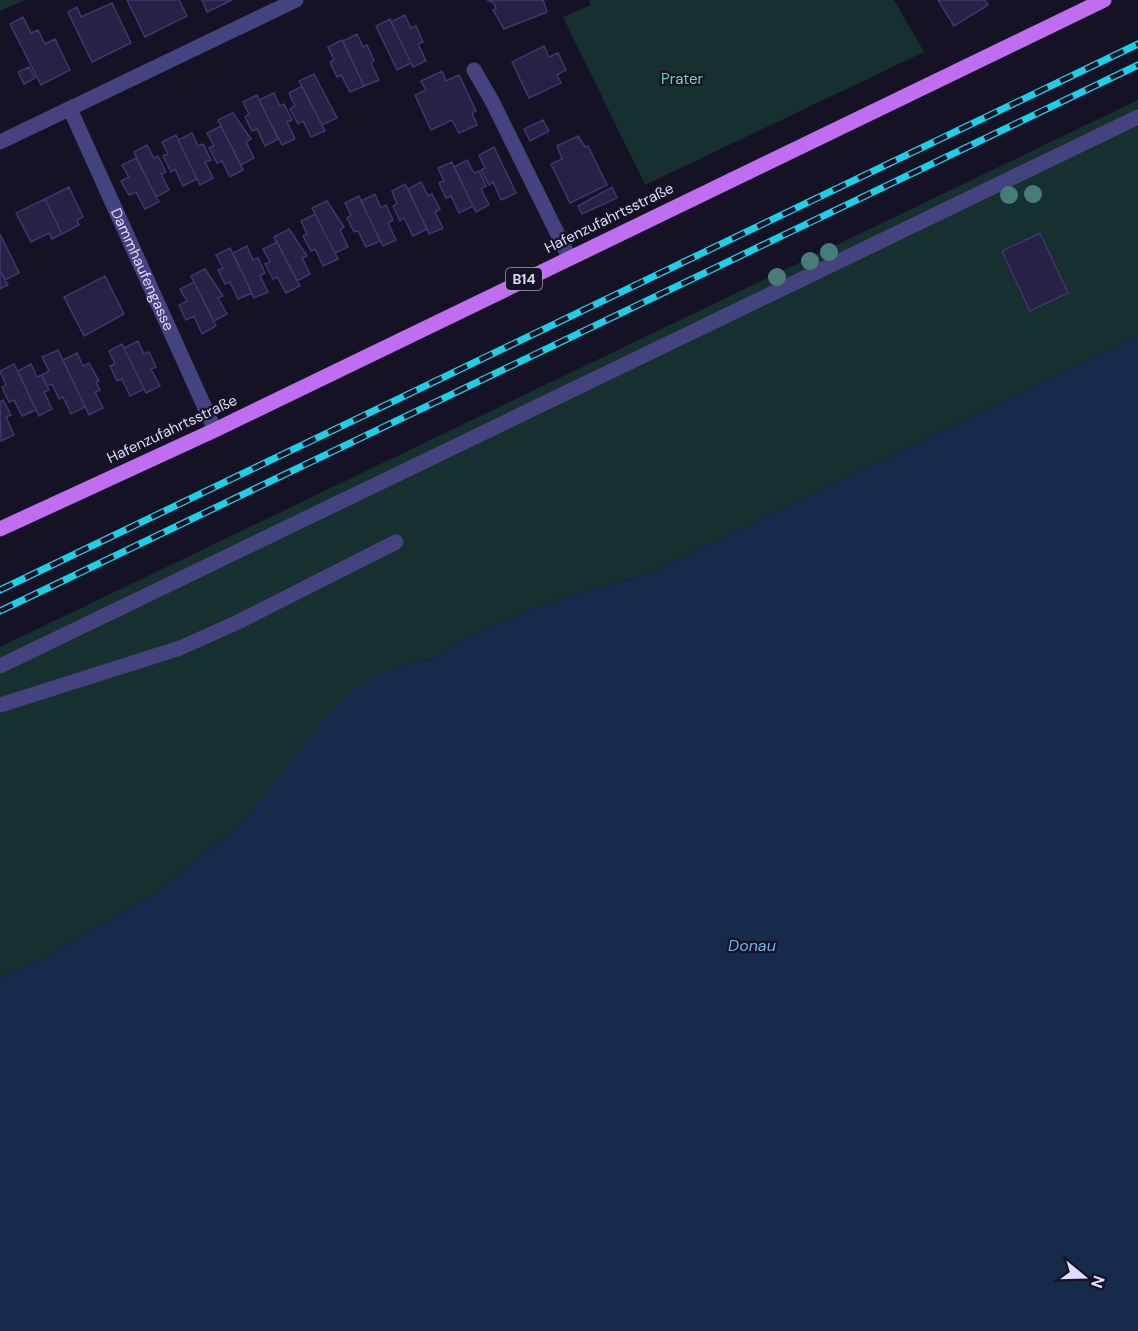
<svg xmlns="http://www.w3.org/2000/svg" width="1138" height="1331" viewBox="0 0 1138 1331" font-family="'DM Sans',sans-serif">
  <rect width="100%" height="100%" fill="#161226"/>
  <path fill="#16302f" d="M 0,0 L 25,0 L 0,11 Z
    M 589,0 L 894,0 L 924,52 L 645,185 L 563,17 L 591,5 Z
    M 1138,100 L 1138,336 L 652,572 L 544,604 L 469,636 L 436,657 L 395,668 L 329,714 L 244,821 L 151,896 L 51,954 L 0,978 L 0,647 Z"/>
  <path fill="#162b4c" d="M 1138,336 L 1138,1331 L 0,1331 L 0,978 L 51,954 L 151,896 L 244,821 L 329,713 L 360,684 L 395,668 L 436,657 L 469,636 L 544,604 L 652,572 Z"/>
  <path fill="#282045" stroke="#41356f" stroke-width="1.5" d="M 127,0 L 179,0 L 187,16 L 145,37 Z
    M 202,0 L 232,0 L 207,12 Z
    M 487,0 L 543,0 L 547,12 L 504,29 L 493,10 L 496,9 L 494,3 Z
    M 938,0 L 985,0 L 988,5 L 954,26 Z
    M 112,3 L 131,43 L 92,62 L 68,12 L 77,7 L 81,17 Z
    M 405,15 L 411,28 L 416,26 L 423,42 L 418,44 L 426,61 L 413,67 L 391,22 Z
    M 23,17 L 31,33 L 38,30 L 45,44 L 55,39 L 70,70 L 41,85 L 10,24 Z
    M 390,19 L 411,63 L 397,70 L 376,26 Z
    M 357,34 L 363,47 L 367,45 L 374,61 L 371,63 L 379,80 L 364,86 L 343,41 Z
    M 342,40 L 364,86 L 350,92 L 341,75 L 337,77 L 330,62 L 334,60 L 328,47 Z
    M 544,46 L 549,57 L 558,53 L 566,70 L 557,75 L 561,83 L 529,98 L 512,62 Z
    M 29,67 L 35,78 L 24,84 L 18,72 Z
    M 442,71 L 446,81 L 459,75 L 476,111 L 472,113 L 477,125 L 459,133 L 452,120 L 431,130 L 415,95 L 426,90 L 421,81 Z
    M 314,74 L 337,118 L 322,125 L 299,81 Z
    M 302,86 L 325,131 L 311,137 L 303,121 L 298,124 L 290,109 L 295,106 L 289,93 Z
    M 274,93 L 280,106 L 284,104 L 292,120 L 287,122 L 295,139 L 282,145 L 259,100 Z
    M 257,95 L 278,139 L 265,146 L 257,129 L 252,131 L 245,117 L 249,114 L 243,102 Z
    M 233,113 L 251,139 L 246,142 L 254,158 L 241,165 L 218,120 Z
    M 543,120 L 549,131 L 530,141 L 524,129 Z
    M 221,126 L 243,170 L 230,177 L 222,161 L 217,163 L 209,148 L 214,146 L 207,133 Z
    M 192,133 L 198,146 L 203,144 L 211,160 L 205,162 L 213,178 L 200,185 L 178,140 Z
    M 176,135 L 197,179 L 183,186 L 175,169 L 171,172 L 163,156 L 168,154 L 162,142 Z
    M 578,136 L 585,147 L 588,146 L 607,185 L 570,203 L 551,164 L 562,159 L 557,146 Z
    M 147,145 L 154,158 L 158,156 L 166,172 L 161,174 L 169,190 L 156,197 L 134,152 Z
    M 494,147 L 516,193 L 501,200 L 493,182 L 489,185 L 481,170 L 485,168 L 479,155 Z
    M 136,158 L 159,202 L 145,209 L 136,192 L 129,195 L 121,181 L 129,177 L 122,165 Z
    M 467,160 L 474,173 L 479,171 L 486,186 L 481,189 L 489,205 L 476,212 L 454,167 Z
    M 452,162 L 473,206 L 459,213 L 451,196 L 446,198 L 439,183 L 444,181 L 438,168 Z
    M 421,182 L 428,196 L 432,194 L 440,209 L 435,212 L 443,228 L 429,234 L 408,189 Z
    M 405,184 L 427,229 L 413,236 L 404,218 L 400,221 L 393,206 L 397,204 L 392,191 Z
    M 69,187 L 83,217 L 77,220 L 79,225 L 62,234 L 45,199 Z
    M 612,187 L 617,198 L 582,214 L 578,206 Z
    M 375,194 L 381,208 L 386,205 L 393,220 L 388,223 L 396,240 L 383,246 L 361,201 Z
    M 359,196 L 380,241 L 366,247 L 358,231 L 354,232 L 347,218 L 351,215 L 345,203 Z
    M 45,199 L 62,234 L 52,239 L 49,233 L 31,242 L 16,213 Z
    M 327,201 L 344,227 L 340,230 L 348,247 L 335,253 L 312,208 Z
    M 315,214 L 338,259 L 323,266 L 315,249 L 311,251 L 303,236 L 307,234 L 301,221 Z
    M 289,229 L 307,256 L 302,258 L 310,274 L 297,281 L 274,237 Z
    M 1040,233 L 1068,293 L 1030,311 L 1002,251 Z
    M 0,234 L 19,273 L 5,280 L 0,270 Z
    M 277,242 L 300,286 L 286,293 L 277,277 L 273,279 L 265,264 L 270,262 L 263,249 Z
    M 247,246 L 253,260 L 258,258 L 265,273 L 260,276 L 268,292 L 254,298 L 233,253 Z
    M 230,248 L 252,293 L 238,299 L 230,282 L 225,284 L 218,270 L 223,268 L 216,255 Z
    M 205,269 L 223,296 L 218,298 L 227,314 L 214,321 L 191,276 Z
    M 0,270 L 8,285 L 0,289 Z
    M 105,276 L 124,314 L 84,336 L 64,297 Z
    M 194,282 L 216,326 L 202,334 L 194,316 L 186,320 L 179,305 L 187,301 L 180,289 Z
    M 138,341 L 144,354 L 149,352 L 156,367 L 151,369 L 160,386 L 146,393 L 124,348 Z
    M 122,344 L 144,389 L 130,396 L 122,379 L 117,381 L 110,366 L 115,364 L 109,351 Z
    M 58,350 L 85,407 L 71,414 L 63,397 L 59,399 L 52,384 L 47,386 L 42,375 L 49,371 L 42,357 Z
    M 77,353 L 83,366 L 89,363 L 99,381 L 96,382 L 100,390 L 95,392 L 103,408 L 89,415 L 63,360 Z
    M 14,364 L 36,410 L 22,416 L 14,400 L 9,402 L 2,387 L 6,385 L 0,371 Z
    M 31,364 L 37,377 L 42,375 L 47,386 L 49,390 L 44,392 L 52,409 L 39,416 L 18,371 Z
    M 3,400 L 11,415 L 6,417 L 14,435 L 1,441 L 0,402 Z"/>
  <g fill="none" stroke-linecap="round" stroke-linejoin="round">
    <g stroke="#454280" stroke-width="15">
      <path d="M 474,70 L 492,101 L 569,257"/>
      <path id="s1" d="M 70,109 L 215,430"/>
      <path d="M 0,142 L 296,0"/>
      <path d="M 0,666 L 1138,117"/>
      <path d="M 0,705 L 180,648 L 236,623 L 396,542"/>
    </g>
    <path stroke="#c06ef0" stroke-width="15" d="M 0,529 L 215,430 L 1104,0"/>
    <g stroke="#1cd1e7" stroke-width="7">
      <path id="rail" d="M 0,590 L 1138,44
        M 0,611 L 1138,65"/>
    </g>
    <use href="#rail" stroke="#161226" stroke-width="4.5" stroke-dasharray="14" stroke-linecap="butt"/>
  </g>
  <g fill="#467d78">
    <circle cx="1033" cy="194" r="9"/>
    <circle cx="1009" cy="195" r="9"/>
    <circle cx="829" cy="252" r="9"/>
    <circle cx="810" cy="261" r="9"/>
    <circle cx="777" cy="277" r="9"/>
  </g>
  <g text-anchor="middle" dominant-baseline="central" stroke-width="4.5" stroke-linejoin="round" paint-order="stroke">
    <rect fill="#161226" stroke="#a39fbb" stroke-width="1.5" x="506" y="268" width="36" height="22" rx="4.5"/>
    <g font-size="14" font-weight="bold" fill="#dfdbfb">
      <text x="524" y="279">B14</text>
    </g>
    <g font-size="15" fill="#6ed5bc" stroke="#161226">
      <text x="682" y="79">Prater</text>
    </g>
    <g font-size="15" fill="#dfdbfb" stroke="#161226">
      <text transform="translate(609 218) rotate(-26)">Hafenzufahrtsstraße</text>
      <text stroke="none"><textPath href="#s1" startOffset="176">Dammhaufengasse</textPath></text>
      <text transform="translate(172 429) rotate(-25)">Hafenzufahrtsstraße</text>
    </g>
    <g font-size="16" font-style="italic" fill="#74b6f0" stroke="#161226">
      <text x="752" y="945">Donau</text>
    </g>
  </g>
  <g transform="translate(1084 1277) rotate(109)" stroke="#161226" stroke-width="4.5" paint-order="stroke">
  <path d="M0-4.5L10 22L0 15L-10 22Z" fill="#dfdbfb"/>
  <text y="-9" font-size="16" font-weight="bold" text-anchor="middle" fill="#dfdbfb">N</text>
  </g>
</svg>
